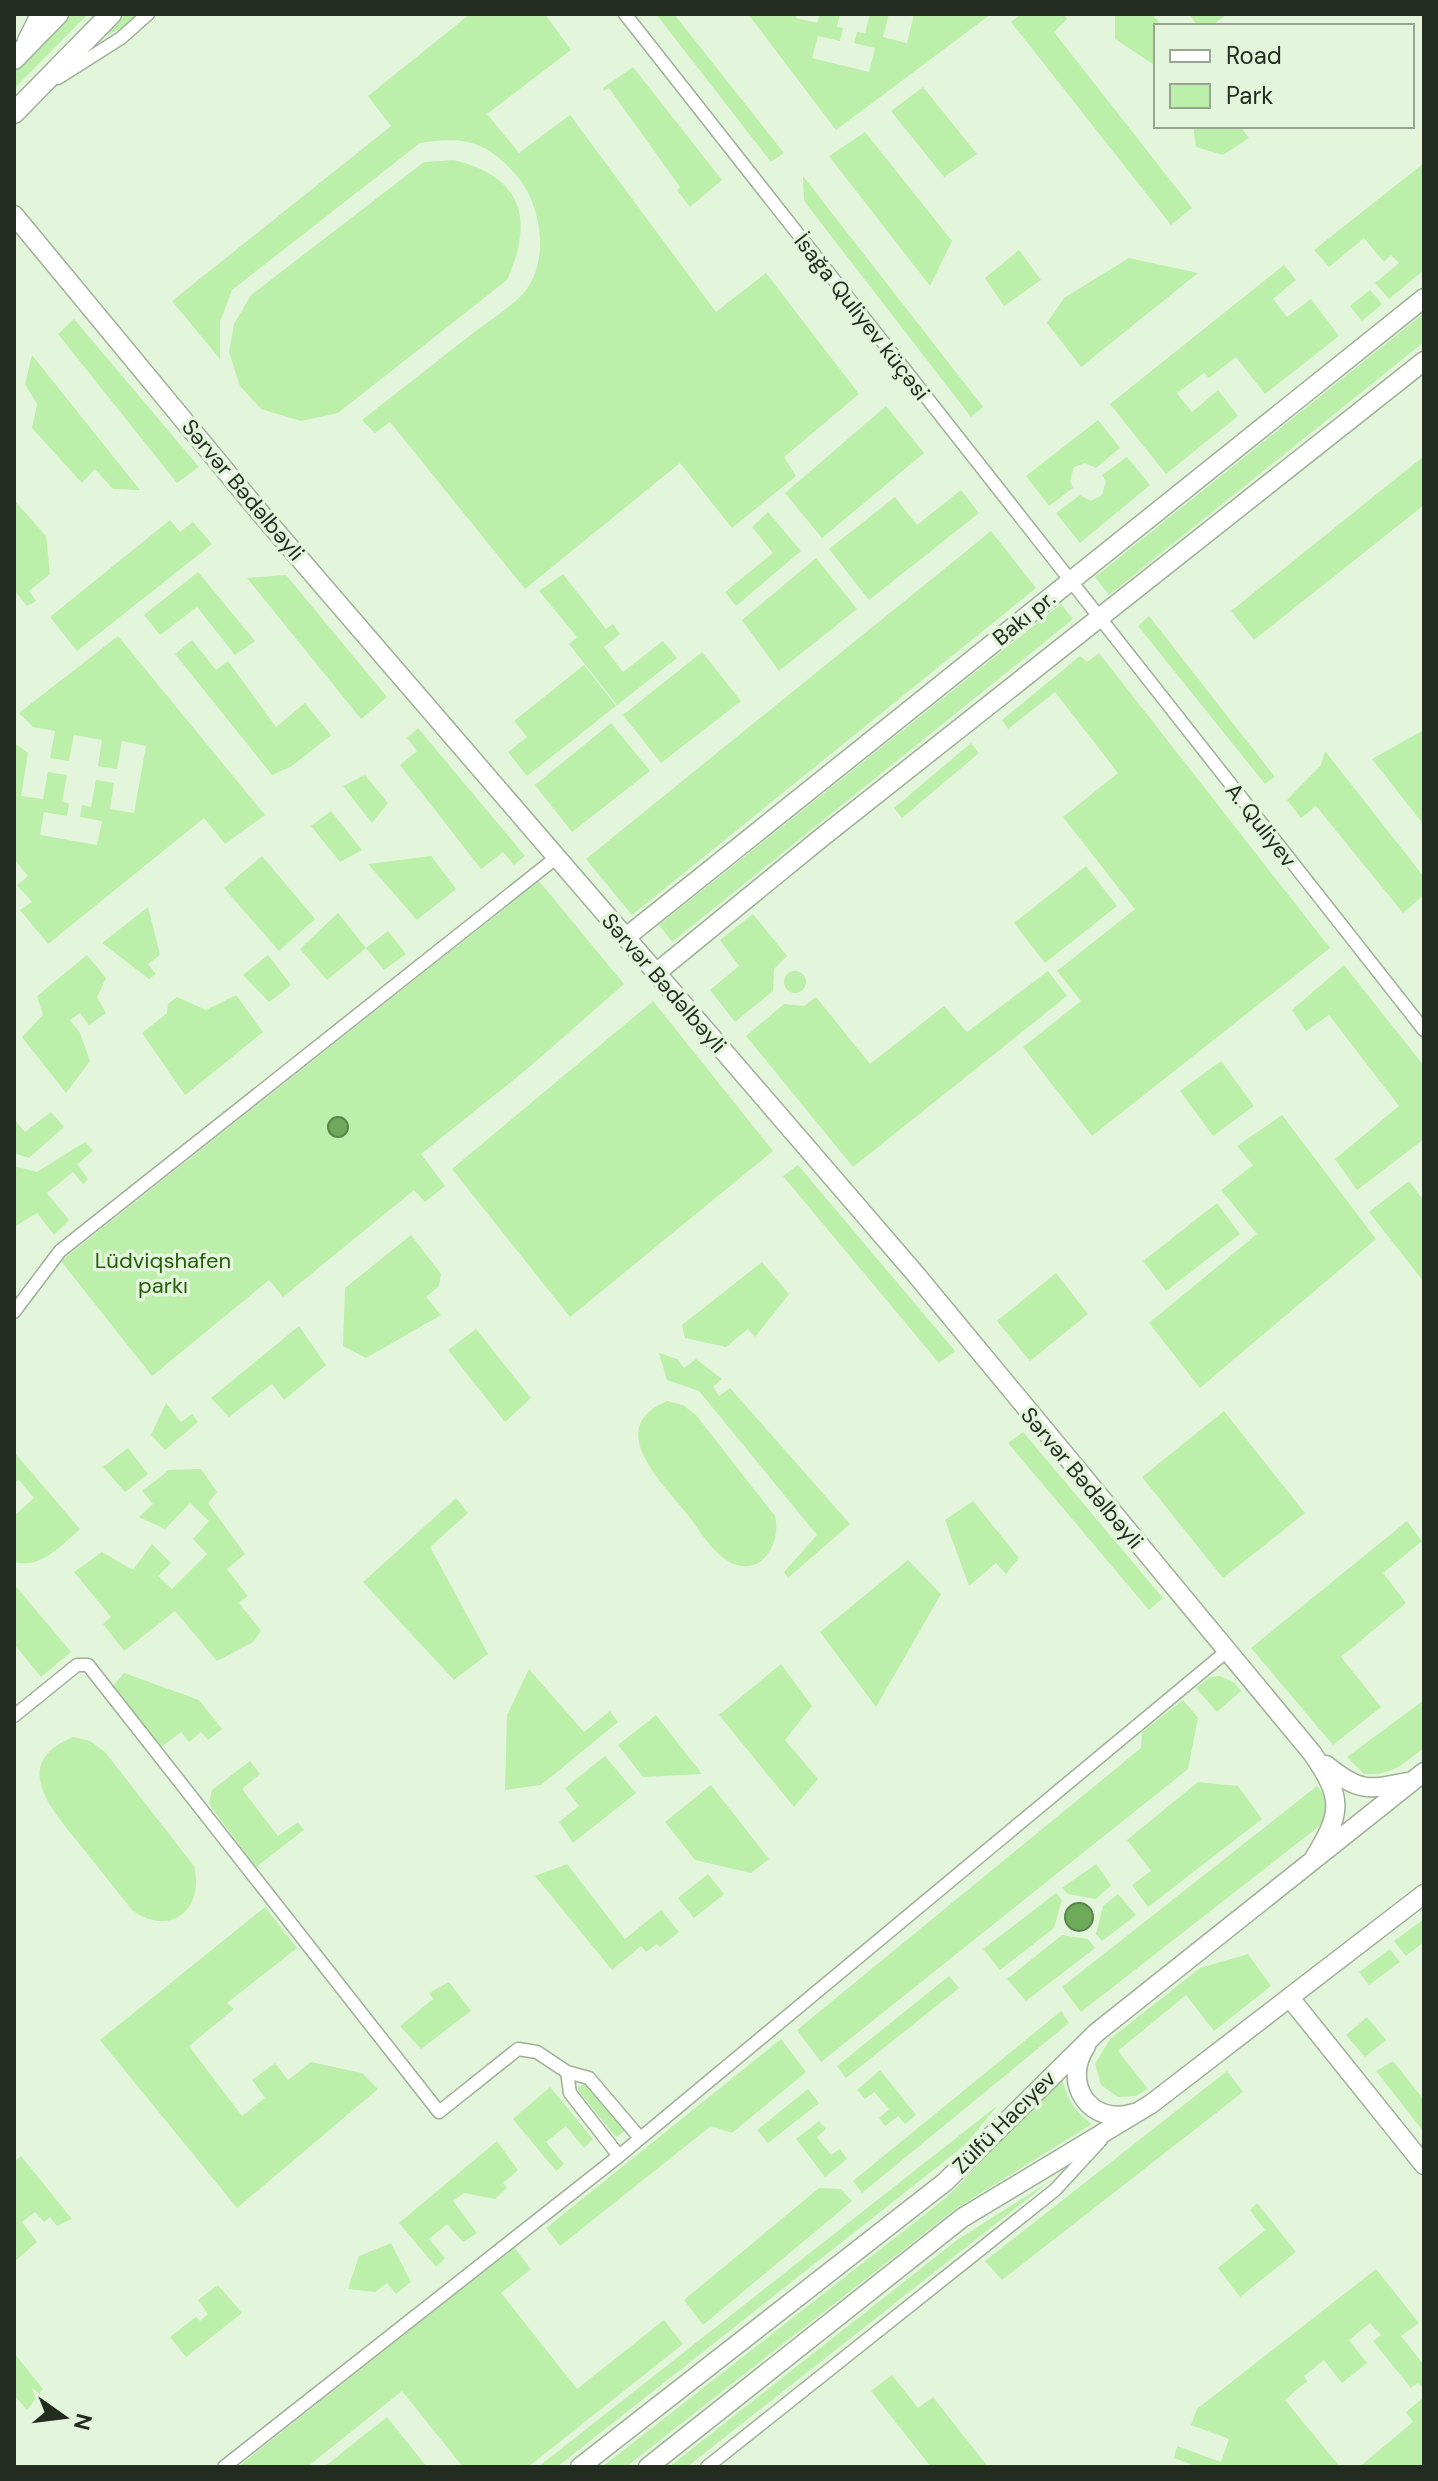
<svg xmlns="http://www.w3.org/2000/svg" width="1438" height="2481" viewBox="0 0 1438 2481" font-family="'DM Sans',sans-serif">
  <rect width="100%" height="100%" fill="#e3f6dc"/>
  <path fill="#bbefaa" d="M 72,14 L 88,14 L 14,89 L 14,72 Z
    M 122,14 L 139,14 L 129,24 L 94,42 Z
    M 470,14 L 545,14 L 571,50 L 487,114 L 519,153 L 570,115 L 716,312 L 766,273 L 859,394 L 784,457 L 796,476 L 732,528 L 680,463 L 525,589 L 390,422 L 375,433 L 362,420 C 399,391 436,362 473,333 C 489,321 508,309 522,295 C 551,263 542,206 517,176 C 487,141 464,136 420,143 L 232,290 L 220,322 L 220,359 L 172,301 L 391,126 L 368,96 Z
    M 656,14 L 674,14 L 784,153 L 771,162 Z
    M 748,14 L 796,14 L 796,18 L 817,23 L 820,14 L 840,14 L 837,27 L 843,28 L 840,41 L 818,36 L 812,58 L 869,72 L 875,48 L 854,43 L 857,32 L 865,33 L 870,14 L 889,14 L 883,37 L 907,43 L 914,14 L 991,14 L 836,130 Z
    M 1021,14 L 1064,14 L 1067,19 L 1054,32 L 1192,208 L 1171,225 L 1011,22 Z
    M 1115,14 L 1152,14 L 1162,26 L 1156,26 L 1156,66 L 1115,39 Z
    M 1189,14 L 1227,14 L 1212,26 L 1198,26 Z
    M 633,67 L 722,180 L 690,207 L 677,190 L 680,187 L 609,88 L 604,91 L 603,88 Z
    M 923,87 L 977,154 L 944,177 L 891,111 Z
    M 1193,126 L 1240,126 L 1249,138 L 1223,155 L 1196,147 Z
    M 865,132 L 952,241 L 930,286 L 829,156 Z
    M 454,160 C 523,177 534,220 507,280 L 338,413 L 301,421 L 261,409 L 240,386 L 229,352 L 234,324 L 251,295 L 424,162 Z
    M 1424,163 L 1424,270 L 1389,299 L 1375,283 L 1399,263 L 1391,255 L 1384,262 L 1364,238 L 1329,267 L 1314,250 Z
    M 803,176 L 983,407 L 971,417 L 804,201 Z
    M 1019,250 L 1041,280 L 1004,306 L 985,278 Z
    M 1129,258 L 1198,273 L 1081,367 L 1047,323 L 1064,298 Z
    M 1284,265 L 1296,280 L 1273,299 L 1287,317 L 1311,299 L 1339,336 L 1265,394 L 1236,357 L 1209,378 L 1204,373 L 1177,393 L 1192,412 L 1218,390 L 1238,416 L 1166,474 L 1110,404 Z
    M 1370,290 L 1382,304 L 1362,321 L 1350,306 Z
    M 1424,313 L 1424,342 L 1109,595 L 1095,577 Z
    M 74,319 L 199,467 L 177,483 L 58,334 Z
    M 32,355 L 140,490 L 113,489 L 95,469 L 82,483 L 32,428 L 37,404 L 25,384 Z
    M 886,406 L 924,453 L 822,538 L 785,493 Z
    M 1098,420 L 1120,448 L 1096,468 L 1085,463 L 1074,467 L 1070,481 L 1073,488 L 1049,506 L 1026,476 Z
    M 1424,456 L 1424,505 L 1254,640 L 1231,611 Z
    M 1127,457 L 1150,485 L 1080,543 L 1056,513 L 1080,495 L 1091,501 L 1102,495 L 1106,481 L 1102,475 Z
    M 961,490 L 979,513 L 869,600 L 829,549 L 895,497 L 917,525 Z
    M 14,500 L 46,536 L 50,574 L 29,591 L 36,601 L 27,606 L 14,590 Z
    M 768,512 L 801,551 L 736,606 L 725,592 L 773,553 L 752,527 Z
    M 170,520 L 180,532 L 193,522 L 212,544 L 77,651 L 50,617 Z
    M 991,531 L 1036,588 L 632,915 L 586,859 Z
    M 816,558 L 857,609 L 779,671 L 742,620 Z
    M 198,572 L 255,641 L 235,655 L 197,607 L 160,635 L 144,615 Z
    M 563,574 L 606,629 L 613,624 L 620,634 L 604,647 L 623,672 L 663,641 L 677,658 L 617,705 L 569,644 L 577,637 L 539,591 Z
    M 286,575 L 387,697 L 361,719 L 247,578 Z
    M 1061,604 L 1073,619 L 672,942 L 659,925 Z
    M 1149,616 L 1275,777 L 1265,784 L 1138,626 Z
    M 118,636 L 265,815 L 225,844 L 204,818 L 48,944 L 20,910 L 32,902 L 17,885 L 28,876 L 14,859 L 14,743 L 28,753 L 21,796 L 43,799 L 48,772 L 67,775 L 62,802 L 69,803 L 67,816 L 44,812 L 40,835 L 97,845 L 102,821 L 80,817 L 82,805 L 91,807 L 96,780 L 114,783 L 110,809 L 134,813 L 146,746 L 122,741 L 117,769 L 98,766 L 102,740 L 74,735 L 69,761 L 50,758 L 55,731 L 33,727 L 19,713 Z
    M 192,640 L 216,670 L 228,661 L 276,727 L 305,703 L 331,735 L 292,766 L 272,775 L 175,654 Z
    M 702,652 L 741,701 L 661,763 L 623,715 Z
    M 1099,653 L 1330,948 L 1092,1136 L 1023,1047 L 1081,1001 L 1057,971 L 1135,909 L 1063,817 L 1118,773 L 1055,692 L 1008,729 L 1002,720 L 1080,656 L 1087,662 Z
    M 584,665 L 616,706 L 527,776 L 508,752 L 527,737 L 514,721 Z
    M 611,723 L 650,771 L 572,832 L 535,785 Z
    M 418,728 L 525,856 L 514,865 L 503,852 L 481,869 L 400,765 L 417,751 L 407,738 Z
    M 1424,730 L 1424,825 L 1372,759 Z
    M 971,743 L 979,753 L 902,818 L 894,808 Z
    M 1325,751 L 1424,877 L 1424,895 L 1403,913 L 1316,806 L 1301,818 L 1287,800 L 1321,765 Z
    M 365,775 L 388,803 L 372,823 L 343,786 Z
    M 331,811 L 362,850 L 340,862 L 311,826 Z
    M 262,856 L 315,919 L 279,951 L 224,888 Z
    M 431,856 L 456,889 L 417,920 L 368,864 Z
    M 1086,866 L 1117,906 L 1045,963 L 1014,923 Z
    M 539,881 L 624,984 L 527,1069 L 421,1154 L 445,1186 L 425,1202 L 414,1190 L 283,1297 L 269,1280 L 152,1376 L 61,1261 Z
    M 148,907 L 160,955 L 148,964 L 156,974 L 149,979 L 102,943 Z
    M 338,913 L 366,948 L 388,931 L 406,954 L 384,970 L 366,948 L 327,980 L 300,949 Z
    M 753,914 L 787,956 L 774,969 L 773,991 L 735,1022 L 710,990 L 739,966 L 720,940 Z
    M 87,955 L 106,978 L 97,997 L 106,1013 L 89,1025 L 80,1013 L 70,1020 L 80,1033 L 90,1061 L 66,1093 L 22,1037 L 43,1015 L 37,996 Z
    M 268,955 L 291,985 L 269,1002 L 243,975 Z
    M 1344,965 L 1424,1066 L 1424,1139 L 1357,1190 L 1335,1159 L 1399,1106 L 1329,1015 L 1306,1031 L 1292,1010 Z
    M 1048,971 L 1067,996 L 853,1167 L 746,1036 L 784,1004 L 804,1006 L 816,997 L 870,1064 L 944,1006 L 967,1032 Z
    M784 982a11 11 0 1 1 22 0a11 11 0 1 1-22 0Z
    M 236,995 L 263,1032 L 185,1095 L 142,1033 L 167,1013 L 168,1004 L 177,997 L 206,1010 Z
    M 653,1001 L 773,1151 L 570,1317 L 452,1169 Z
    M 1221,1061 L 1254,1106 L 1213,1136 L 1180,1091 Z
    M 51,1112 L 64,1127 L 29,1158 L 14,1153 L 14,1119 L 25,1132 Z
    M 1282,1115 L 1376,1239 L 1200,1388 L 1149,1323 L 1257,1234 L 1221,1190 L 1253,1165 L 1237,1146 Z
    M 85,1142 L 93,1151 L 77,1164 L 88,1179 L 83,1184 L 73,1172 L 47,1193 L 69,1220 L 54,1235 L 37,1213 L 14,1227 L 14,1166 L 37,1172 Z
    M 798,1165 L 955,1351 L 939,1363 L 783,1176 Z
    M 1409,1181 L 1424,1201 L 1424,1282 L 1369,1212 Z
    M 1217,1203 L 1240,1234 L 1166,1291 L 1143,1261 Z
    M 411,1235 L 441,1274 L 439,1286 L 426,1297 L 441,1315 L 366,1358 L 343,1346 L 345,1288 Z
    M 762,1262 L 789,1294 L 755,1337 L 748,1329 L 726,1347 L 685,1338 L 682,1325 Z
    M 1056,1273 L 1088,1314 L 1030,1361 L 997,1321 Z
    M 299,1326 L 326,1365 L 284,1400 L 272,1384 L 229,1417 L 211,1398 Z
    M 476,1329 L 531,1398 L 505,1422 L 448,1350 Z
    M 659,1353 L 677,1359 L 684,1368 L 696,1359 L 722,1379 L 713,1387 L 719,1396 L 730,1388 L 850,1524 L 788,1578 L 784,1572 L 817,1535 L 699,1391 L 667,1380 Z
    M 667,1401 L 683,1405 L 696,1415 L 775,1516 C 782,1544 760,1580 728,1561 C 711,1551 699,1529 687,1514 C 662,1482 603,1428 667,1401 Z
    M 166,1403 L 181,1422 L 192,1414 L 198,1422 L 165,1450 L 151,1435 Z
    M 1224,1411 L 1305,1513 L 1223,1578 L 1142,1477 Z
    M 1023,1432 L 1163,1598 L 1149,1610 L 1008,1443 Z
    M 128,1448 L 148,1474 L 125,1492 L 103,1467 Z
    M 14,1452 L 80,1529 C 60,1546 42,1569 14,1562 L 14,1516 L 34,1498 L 19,1480 L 14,1483 Z
    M 201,1469 L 217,1492 L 208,1503 L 245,1554 L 227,1569 L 248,1596 L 239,1603 L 261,1631 L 253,1642 L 217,1661 L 175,1611 L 124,1651 L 103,1624 L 111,1617 L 74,1572 L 102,1552 L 133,1570 L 152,1544 L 171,1563 L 158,1576 L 172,1589 L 207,1554 L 193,1539 L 209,1521 L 190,1503 L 165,1529 L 139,1517 L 153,1504 L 142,1491 L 169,1470 Z
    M 456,1498 L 468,1513 L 430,1547 L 488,1654 L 454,1680 L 363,1582 Z
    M 973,1501 L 1019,1558 L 1006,1574 L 996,1563 L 969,1586 L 945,1520 Z
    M 1407,1521 L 1422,1541 L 1383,1573 L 1406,1603 L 1341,1657 L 1381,1707 L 1333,1745 L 1251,1648 Z
    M 908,1560 L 941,1594 L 876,1707 L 820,1632 Z
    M 14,1584 L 71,1652 L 41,1677 L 14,1644 Z
    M 781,1664 L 812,1706 L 785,1740 L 818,1779 L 794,1807 L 719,1715 Z
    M 529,1669 L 584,1732 L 610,1711 L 618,1722 L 541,1785 L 505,1790 L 507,1715 Z
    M 124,1673 L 199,1700 L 222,1729 L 208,1740 L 201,1732 L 189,1742 L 181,1732 L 160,1748 L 113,1686 Z
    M 1220,1676 L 1235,1683 L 1241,1691 L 1217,1712 L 1196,1688 L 1210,1677 Z
    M 1183,1700 L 1198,1718 L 1188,1769 L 821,2062 L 797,2030 L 1141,1748 L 1142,1732 Z
    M 1424,1700 L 1424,1748 C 1402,1764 1393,1776 1364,1774 L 1347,1757 Z
    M 656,1715 L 702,1774 L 643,1777 L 618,1745 Z
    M 73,1737 L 90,1741 L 105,1752 L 194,1866 C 205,1909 170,1938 132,1910 C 115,1889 98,1867 81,1846 C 53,1811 8,1764 73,1737 Z
    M 605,1756 L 636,1793 L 573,1843 L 559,1822 L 579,1806 L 565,1788 Z
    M 250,1761 L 260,1774 L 242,1789 L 278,1836 L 298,1822 L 304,1830 L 256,1867 L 209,1804 L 212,1790 Z
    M 1198,1782 L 1238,1786 L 1262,1819 L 1148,1907 L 1132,1885 L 1151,1871 L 1127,1840 Z
    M 711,1785 L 769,1859 L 751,1873 L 695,1860 L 665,1822 Z
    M 1317,1786 L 1328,1800 L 1322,1824 L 1081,2012 L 1062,1987 Z
    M 567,1864 L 625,1939 L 661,1910 L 679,1932 L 660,1947 L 657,1944 L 646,1952 L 641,1946 L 612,1970 L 535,1876 Z
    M 1096,1864 L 1111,1885 L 1096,1899 L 1068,1894 L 1062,1888 Z
    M 708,1874 L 724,1894 L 694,1918 L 678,1898 Z
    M 1056,1893 L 1062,1900 L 1054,1928 L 1000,1970 L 983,1949 Z
    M 1118,1894 L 1136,1915 L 1102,1941 L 1096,1934 L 1103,1906 Z
    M 265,1907 L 297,1948 L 227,2003 L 234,2009 L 189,2046 L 242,2116 L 265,2098 L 252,2080 L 275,2063 L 288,2080 L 311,2062 L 362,2073 L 378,2089 L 237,2208 L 100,2040 Z
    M 1424,1919 L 1424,1942 L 1406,1956 L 1394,1941 Z
    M 1062,1935 L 1088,1939 L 1095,1948 L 1026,2001 L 1007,1979 Z
    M 1390,1949 L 1400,1962 L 1369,1985 L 1359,1972 Z
    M 1248,1954 L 1271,1986 L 1214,2031 L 1186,1995 L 1118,2051 L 1148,2089 L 1136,2096 L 1118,2097 L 1101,2085 L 1095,2064 L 1110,2039 L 1200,1968 Z
    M 949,1976 L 959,1988 L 846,2078 L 837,2066 Z
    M 449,1982 L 471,2011 L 421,2049 L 400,2026 L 433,1999 L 429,1993 Z
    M 1061,2011 L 1069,2023 L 862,2193 L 853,2181 Z
    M 1367,2017 L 1386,2040 L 1365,2057 L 1346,2035 Z
    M 781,2039 L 806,2072 L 732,2133 L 711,2126 L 560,2246 L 546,2228 Z
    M 1393,2061 L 1424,2100 L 1424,2132 L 1376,2071 Z
    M 880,2070 L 916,2115 L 905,2124 L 898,2116 L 885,2126 L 879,2118 L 889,2109 L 874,2092 L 865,2099 L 857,2090 Z
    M 1227,2071 L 1243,2092 L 1002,2280 L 985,2261 Z
    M 1062,2078 C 1067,2099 1074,2111 1092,2124 L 955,2209 L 626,2467 L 602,2467 L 947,2197 Z
    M 585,2083 L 625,2131 L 616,2137 L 577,2089 Z
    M 550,2087 L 593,2139 L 584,2148 L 566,2126 L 546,2142 L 564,2164 L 556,2171 L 513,2119 Z
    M 808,2089 L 819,2103 L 768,2143 L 757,2130 Z
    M 998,2105 L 965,2145 L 557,2467 L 538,2467 Z
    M 819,2121 L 826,2129 L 817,2137 L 831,2155 L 840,2149 L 847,2159 L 825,2177 L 796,2139 Z
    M 497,2141 L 518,2170 L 503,2183 L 507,2188 L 495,2199 L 464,2193 L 453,2201 L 477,2233 L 463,2242 L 447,2224 L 429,2239 L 445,2258 L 436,2267 L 399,2223 Z
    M 21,2156 L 72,2219 L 57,2226 L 50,2217 L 44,2222 L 35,2212 L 22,2222 L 37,2242 L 14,2262 L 14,2162 Z
    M 1050,2181 L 687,2467 L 669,2467 L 957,2240 Z
    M 819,2188 L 841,2189 L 852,2201 L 703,2325 L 684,2300 Z
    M 1257,2203 L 1296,2252 L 1240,2297 L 1218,2268 L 1265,2230 L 1250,2210 Z
    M 391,2243 L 411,2282 L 396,2294 L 387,2283 L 375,2292 L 348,2289 L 359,2256 Z
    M 514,2247 L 531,2269 L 501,2293 L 577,2389 L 664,2320 L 683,2344 L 528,2467 L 463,2467 L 402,2391 L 307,2467 L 238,2467 Z
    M 1376,2269 L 1419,2323 L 1401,2336 L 1424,2365 L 1424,2390 L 1418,2383 L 1411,2388 L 1373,2341 L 1381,2335 L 1370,2323 L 1349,2340 L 1367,2363 L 1342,2383 L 1324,2360 L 1304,2376 L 1307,2381 L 1285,2400 L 1340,2467 L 1198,2467 L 1174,2458 L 1177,2446 L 1221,2462 L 1229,2439 L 1191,2425 L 1197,2409 Z
    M 218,2285 L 242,2313 L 186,2357 L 170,2337 L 196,2317 L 200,2321 L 208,2314 L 198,2300 Z
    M 14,2353 L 43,2389 L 27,2410 L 14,2395 Z
    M 892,2375 L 918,2408 L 933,2397 L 988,2467 L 931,2467 L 871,2391 Z
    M 1424,2397 L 1424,2467 L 1359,2467 L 1413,2422 L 1406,2412 Z
    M 387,2417 L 427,2467 L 324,2467 Z"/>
  <path fill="#6faa5b" stroke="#58844a" stroke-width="2" d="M328 1127a10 10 0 1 1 20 0a10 10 0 1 1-20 0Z
    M1065 1917a14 14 0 1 1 28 0a14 14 0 1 1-28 0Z"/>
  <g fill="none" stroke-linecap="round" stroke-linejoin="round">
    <g stroke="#9eb098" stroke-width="15">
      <path id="street" d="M 625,14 L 1424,1030
        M 24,40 L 37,14
        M 58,78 L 121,38 L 148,14
        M 14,1312 L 60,1251 L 557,857
        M 14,1716 L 77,1665 L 88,1665 L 439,2112 L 518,2049 L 537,2052 L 567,2072 L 589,2078 L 640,2138
        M 567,2072 L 570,2093 L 619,2156
        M 224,2467 L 619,2156 L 1227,1651
        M 707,2467 L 1055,2190 L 1101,2140"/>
    </g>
    <g stroke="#9eb098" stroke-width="21">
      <path id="secondary" d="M 14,215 L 262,515 L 913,1271 L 1312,1753 C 1344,1799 1342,1813 1313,1860
        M 625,938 L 1424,298
        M 656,973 L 821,838 L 1424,361
        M 1326,1765 C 1359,1792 1368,1790 1408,1782
        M 1290,1998 L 1424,2165
        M 1086,2046 C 1061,2083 1090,2127 1134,2113
        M 580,2467 L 945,2182 L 1096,2033 L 1424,1772
        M 648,2467 L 962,2218 L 1151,2104 L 1424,1894"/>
    </g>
    <g stroke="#9eb098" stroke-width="23">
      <path id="primary" d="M 14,59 L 58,14
        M 14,113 L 111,14"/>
    </g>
    <use href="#street" stroke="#fff" stroke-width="12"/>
    <use href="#secondary" stroke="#fff" stroke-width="18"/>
    <use href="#primary" stroke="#fff" stroke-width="20"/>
  </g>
  <g text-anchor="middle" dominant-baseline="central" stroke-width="7" stroke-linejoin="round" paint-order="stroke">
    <g font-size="22" fill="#242b21" stroke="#e3f6dc">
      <text transform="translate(862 317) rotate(52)">İsağa Quliyev küçəsi</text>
      <text transform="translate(243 490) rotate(50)">Sərvər Bədəlbəyli</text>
      <text transform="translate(1024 618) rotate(-39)">Bakı pr.</text>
      <text transform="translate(1261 825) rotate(52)">A. Quliyev</text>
      <text transform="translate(664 983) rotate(49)">Sərvər Bədəlbəyli</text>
      <text transform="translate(1082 1478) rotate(50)">Sərvər Bədəlbəyli</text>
      <text transform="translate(1004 2122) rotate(-45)">Zülfü Hacıyev</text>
    </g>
    <g font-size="22" fill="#265d0b" stroke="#e3f6dc">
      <text x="163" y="1260">Lüdviqshafen<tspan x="163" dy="25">parkı</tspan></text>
    </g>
  </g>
  <rect width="1438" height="2481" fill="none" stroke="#242b21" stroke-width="32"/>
  <rect x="1154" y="24" width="260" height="104" fill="#e3f6dc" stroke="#97a591" stroke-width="2"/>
  <rect x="1170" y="50" width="40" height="12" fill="#ffffff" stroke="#97a591" stroke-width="2"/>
  <text x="1226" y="64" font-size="24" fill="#242b21">Road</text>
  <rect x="1170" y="84" width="40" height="24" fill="#bbefaa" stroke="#97a591" stroke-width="2"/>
  <text x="1226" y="104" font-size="24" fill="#242b21">Park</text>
  <g transform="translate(64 2417) rotate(104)" stroke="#e3f6dc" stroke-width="6" paint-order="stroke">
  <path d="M0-6L14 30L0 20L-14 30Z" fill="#242b21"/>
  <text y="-12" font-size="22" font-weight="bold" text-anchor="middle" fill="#242b21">N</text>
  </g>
</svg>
